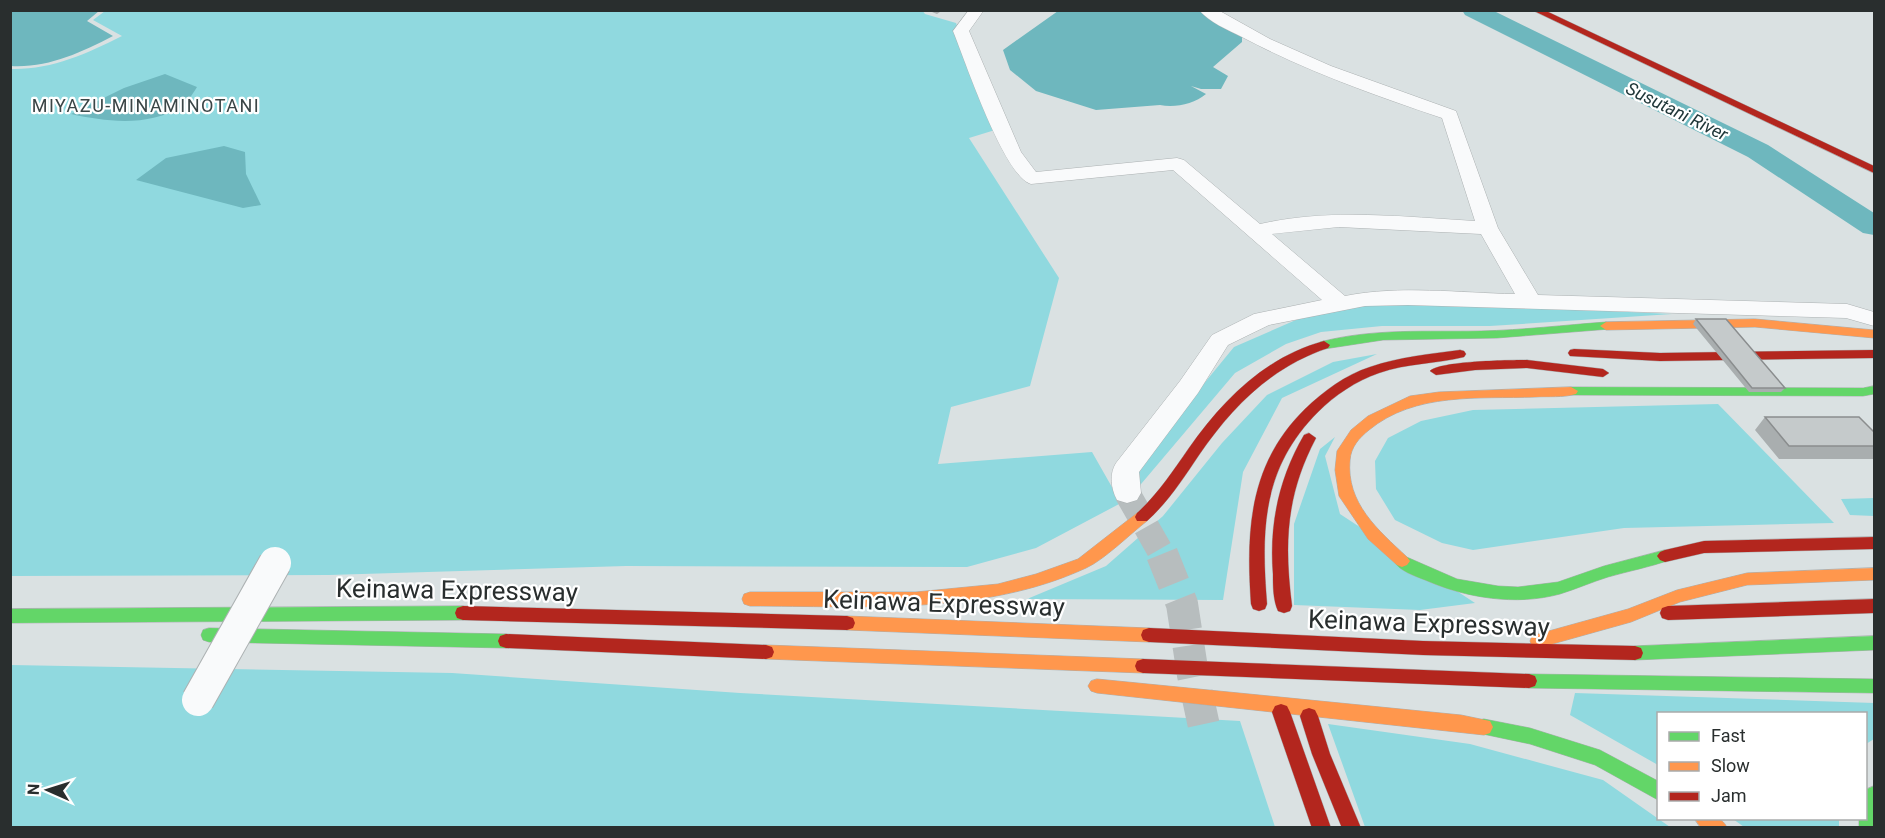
<svg xmlns="http://www.w3.org/2000/svg" width="1885" height="838" viewBox="0 0 1885 838" font-family="Roboto,sans-serif">
  <rect width="100%" height="100%" fill="#dae1e2"/>
  <path fill="#90d9df" d="M 922,10 L 925,14 L 956,23 L 995,130 L 969,138 L 1059,278 L 1030,386 L 951,407 L 938,464 L 1092,452 L 1121,503 L 1036,548 L 967,567 L 626,566 L 329,575 L 11,576 L 11,69 C 51,70 86,54 122,36 L 93,20 L 105,11 Z
    M 1409,302 L 1672,314 L 1490,326 L 1382,326 L 1321,332 L 1286,344 L 1235,373 L 1136,490 L 1133,470 L 1234,347 L 1305,316 L 1362,304 Z
    M 1377,354 L 1282,398 L 1243,472 L 1223,600 L 1027,599 L 1106,566 L 1163,516 L 1222,443 L 1267,395 L 1333,362 Z
    M 1718,404 L 1834,523 L 1624,528 L 1473,550 L 1442,543 L 1395,520 L 1376,489 L 1375,461 L 1388,438 L 1421,421 L 1473,410 Z
    M 1335,437 L 1325,456 L 1340,514 L 1475,603 L 1420,610 L 1294,605 L 1294,524 L 1320,449 Z
    M 1874,498 L 1874,516 L 1850,515 L 1841,499 Z
    M 11,665 L 452,673 L 740,693 L 1240,721 L 1275,827 L 11,828 Z
    M 1575,693 L 1874,703 L 1874,739 L 1866,744 L 1866,714 L 1658,714 L 1658,765 L 1570,715 Z
    M 1328,724 L 1470,744 L 1603,780 L 1670,827 L 1365,827 Z
    M 1733,819 L 1839,819 L 1839,827 L 1744,827 Z"/>
  <path fill="#6eb7be" d="M 11,10 L 99,11 L 87,21 L 113,36 C 80,53 48,68 11,66 Z
    M 1058,11 L 1200,11 L 1242,32 L 1242,42 L 1213,67 L 1228,76 L 1221,89 L 1201,89 L 1191,86 L 1206,94 C 1194,104 1175,108 1160,105 L 1096,110 L 1036,91 L 1010,70 L 1003,50 Z
    M 165,74 L 197,87 C 193,93 188,102 183,106 C 149,127 107,122 71,114 L 124,88 Z
    M 224,146 L 245,152 L 246,174 L 261,205 L 243,208 L 136,180 L 166,158 Z"/>
  <g fill="none" stroke-linecap="round" stroke-linejoin="round">
    <path fill="#6eb7be" fill-rule="evenodd" d="M 1462,10 L 1492,10 L 1768,145 L 1874,213 L 1874,235 L 1863,233 L 1748,157 L 1465,15 Z"/>
    <path stroke="#b7bdbe" stroke-width="26" stroke-dasharray="26 13" stroke-linecap="butt" d="M 1127,493 L 1163,556"/>
    <path stroke="#b7bdbe" stroke-width="32" stroke-dasharray="32 16" stroke-linecap="butt" d="M 1162,554 L 1182,604 L 1193,675 L 1205,731"/>
    <g stroke="#acb1b2" stroke-width="1">
      <path id="street" d="M 969,10 L 984,10 L 969,31 L 1021,152 L 1036,172 L 1177,158 L 1184,160 L 1260,224 C 1331,208 1404,217 1475,221 L 1442,118 C 1374,95 1306,71 1242,37 C 1228,30 1209,22 1199,10 L 1218,10 L 1270,39 L 1331,66 L 1456,111 L 1498,228 L 1538,295 L 1847,304 L 1874,312 L 1874,326 L 1846,318 L 1408,305 L 1365,306 L 1269,325 L 1228,345 L 1198,393 L 1139,472 L 1141,493 L 1137,500 L 1127,503 L 1117,500 C 1111,489 1109,474 1116,463 L 1180,381 L 1212,335 L 1254,314 L 1322,300 L 1173,170 L 1031,184 C 1004,177 965,60 953,31 ZM 1339,227 L 1481,234 L 1515,294 C 1459,293 1400,285 1345,296 L 1272,234 Z"/>
    </g>
    <g stroke="#acb1b2" stroke-width="1">
      <path id="fast" d="M 1606,322 L 1612,326 L 1610,329 L 1497,338 L 1383,340 L 1324,349 L 1318,345 L 1320,342 C 1373,328 1427,332 1481,331 C 1523,330 1564,325 1606,322 Z
        M 1874,386 L 1874,394 L 1863,396 L 1571,395 L 1564,391 L 1571,387 L 1863,388 Z
        M 1665,550 L 1670,552 L 1673,556 L 1670,560 C 1650,567 1629,571 1608,577 C 1592,582 1576,589 1560,594 C 1516,606 1466,598 1425,580 C 1415,576 1399,571 1394,561 L 1397,557 L 1402,555 L 1457,579 L 1498,586 L 1518,587 L 1558,582 L 1604,566 Z
        M 463,606 L 469,608 L 471,613 L 469,618 L 463,620 L 10,623 L 10,609 Z
        M 209,628 L 506,634 L 512,636 L 514,641 L 512,646 L 506,648 L 209,642 L 203,640 L 201,635 L 203,630 Z
        M 1874,636 L 1874,650 L 1635,660 L 1629,658 L 1627,653 L 1629,648 L 1635,646 Z
        M 1529,674 L 1874,679 L 1874,693 L 1529,688 L 1523,686 L 1521,681 L 1523,676 Z
        M 1484,719 L 1530,728 L 1600,750 L 1658,781 L 1658,800 L 1595,765 L 1530,744 L 1478,733 L 1475,727 L 1478,721 Z
        M 1874,786 L 1874,828 L 1859,828 L 1859,818 L 1866,818 L 1866,793 L 1867,789 Z"/>
    </g>
    <g stroke="#acb1b2" stroke-width="1">
      <path id="slow" d="M 1755,319 L 1874,330 L 1874,338 L 1755,327 L 1606,330 L 1600,326 L 1606,322 Z
        M 1571,387 L 1578,391 L 1576,394 C 1563,398 1548,396 1535,397 C 1479,399 1415,392 1369,430 C 1359,438 1351,447 1350,460 C 1346,503 1378,530 1407,557 L 1410,561 L 1407,565 L 1402,567 L 1397,565 L 1368,539 L 1339,496 L 1335,470 L 1337,451 L 1351,430 L 1368,416 L 1410,396 L 1439,392 Z
        M 1142,511 L 1147,513 L 1149,517 L 1147,521 C 1130,534 1104,560 1086,568 C 982,616 862,606 750,606 L 744,604 L 742,599 L 744,594 L 750,592 L 916,592 L 998,584 L 1036,574 L 1078,559 L 1137,513 Z
        M 1874,568 L 1874,580 L 1747,585 L 1680,602 L 1631,622 L 1538,648 L 1532,646 L 1530,641 L 1532,636 L 1538,634 L 1628,609 L 1677,590 L 1747,573 Z
        M 847,616 L 1149,628 L 1155,630 L 1157,635 L 1155,640 L 1149,642 L 847,630 L 841,628 L 839,623 L 841,618 Z
        M 766,645 L 1143,659 L 1149,661 L 1151,666 L 1149,671 L 1143,673 L 766,659 L 760,657 L 758,652 L 760,647 Z
        M 1097,679 L 1461,715 L 1490,721 L 1493,727 L 1490,733 L 1484,735 L 1097,693 L 1091,691 L 1088,686 L 1091,681 Z
        M 1694,818 C 1706,818 1722,814 1727,828 L 1701,828 Z"/>
    </g>
    <g stroke="#acb1b2" stroke-width="1">
      <path id="jam" d="M 1532,10 L 1544,10 L 1874,166 L 1874,173 Z
        M 1324,341 L 1330,345 L 1328,348 C 1271,367 1232,407 1199,455 C 1183,479 1168,502 1147,521 L 1137,521 L 1135,517 L 1137,513 C 1158,494 1173,471 1189,448 C 1223,400 1265,357 1324,341 Z
        M 1574,349 L 1660,353 L 1874,350 L 1874,358 L 1660,361 L 1570,356 L 1568,353 L 1570,350 Z
        M 1460,350 L 1464,351 L 1466,354 L 1464,357 C 1436,364 1407,363 1379,373 C 1356,381 1335,395 1318,412 C 1262,468 1261,530 1267,604 L 1265,609 L 1259,611 L 1253,609 L 1251,604 C 1246,530 1249,464 1305,409 C 1324,391 1345,375 1370,367 C 1399,357 1430,354 1460,350 Z
        M 1527,360 L 1603,369 L 1609,373 L 1603,377 L 1527,368 L 1475,370 L 1436,375 L 1430,371 C 1439,361 1510,360 1527,360 Z
        M 1309,433 L 1316,438 C 1286,495 1284,543 1292,606 L 1290,611 L 1284,613 L 1278,611 C 1273,600 1273,586 1273,574 C 1269,524 1279,478 1304,435 Z
        M 1874,537 L 1874,549 L 1704,553 L 1665,562 L 1660,560 L 1657,556 L 1660,552 L 1665,550 L 1704,541 Z
        M 1874,599 L 1874,613 L 1668,620 L 1662,618 L 1660,613 L 1662,608 L 1668,606 Z
        M 463,606 L 847,616 L 853,618 L 855,623 L 853,628 L 847,630 L 463,620 L 457,618 L 455,613 L 457,608 Z
        M 1149,628 L 1423,641 L 1635,646 L 1641,648 L 1643,653 L 1641,658 L 1635,660 L 1423,655 L 1149,642 L 1143,640 L 1141,635 L 1143,630 Z
        M 506,634 L 766,645 L 772,647 L 774,652 L 772,657 L 766,659 L 506,648 L 500,646 L 498,641 L 500,636 Z
        M 1143,659 L 1529,674 L 1535,676 L 1537,681 L 1535,686 L 1529,688 L 1143,673 L 1137,671 L 1135,666 L 1137,661 Z
        M 1281,704 L 1287,706 L 1290,712 L 1331,828 L 1312,828 L 1272,712 L 1275,706 Z
        M 1309,708 L 1315,710 L 1318,716 L 1330,754 L 1361,828 L 1342,828 L 1312,754 L 1300,716 L 1303,710 Z"/>
    </g>
    <use href="#street" fill="#f9fafb" fill-rule="evenodd"/>
    <use href="#fast" fill="#63d668" fill-rule="evenodd"/>
    <use href="#slow" fill="#ff974d" fill-rule="evenodd"/>
    <use href="#jam" fill="#b3261e" fill-rule="evenodd"/>
    <g stroke="#acb1b2" stroke-width="34" stroke-linecap="butt">
      <path id="street-bridge" d="M 198,700 L 275,563"/>
    </g>
    <use href="#street-bridge" stroke="#f9fafb" stroke-width="32"/>
  </g>
  <path fill="#a9aeaf" d="M 927,10 L 943,10 L 937,14 Z
    M 1696,319 L 1785,388 L 1781,392 L 1749,392 L 1693,324 Z
    M 1765,417 L 1875,433 L 1875,459 L 1779,459 L 1755,430 Z"/>
  <path fill="#c5cacb" stroke="#8a8d8e" stroke-width="1.5" d="M 1696,319 L 1726,319 L 1785,388 L 1752,388 Z
    M 1765,417 L 1859,417 L 1875,433 L 1875,446 L 1789,446 Z"/>
  <g text-anchor="middle" dominant-baseline="central" stroke-width="4.5" stroke-linejoin="round" paint-order="stroke">
    <g font-size="18" letter-spacing="1.5" fill="#3a4546" stroke="#fff">
      <text x="146" y="105">MIYAZU-MINAMINOTANI</text>
    </g>
    <g font-size="18" font-style="italic" fill="#21383a" stroke="#fff">
      <text transform="translate(1677 111) rotate(26)">Susutani River</text>
    </g>
    <g font-size="26" fill="#292e2e" stroke="#fff">
      <text transform="translate(457 590) rotate(1)">Keinawa Expressway</text>
      <text transform="translate(944 603) rotate(2)">Keinawa Expressway</text>
      <text transform="translate(1429 623) rotate(2)">Keinawa Expressway</text>
    </g>
  </g>
  <rect width="1885" height="838" fill="none" stroke="#292e2e" stroke-width="24"/>
  <rect x="1657" y="712" width="210" height="108" fill="#ffffff" stroke="#a9abab" stroke-width="1.5"/>
  <rect x="1669" y="732" width="30" height="9" fill="#63d668" stroke="#a9abab" stroke-width="1.5"/>
  <text x="1711" y="742" font-size="18" fill="#292e2e">Fast</text>
  <rect x="1669" y="762" width="30" height="9" fill="#ff974d" stroke="#a9abab" stroke-width="1.5"/>
  <text x="1711" y="772" font-size="18" fill="#292e2e">Slow</text>
  <rect x="1669" y="792" width="30" height="9" fill="#b3261e" stroke="#a9abab" stroke-width="1.5"/>
  <text x="1711" y="802" font-size="18" fill="#292e2e">Jam</text>
  <g transform="translate(48 790) rotate(273)" stroke="#ffffff" stroke-width="4.5" paint-order="stroke">
  <path d="M0-4.5L10 22L0 15L-10 22Z" fill="#292e2e"/>
  <text y="-9" font-size="16" font-weight="bold" text-anchor="middle" fill="#292e2e">N</text>
  </g>
</svg>
